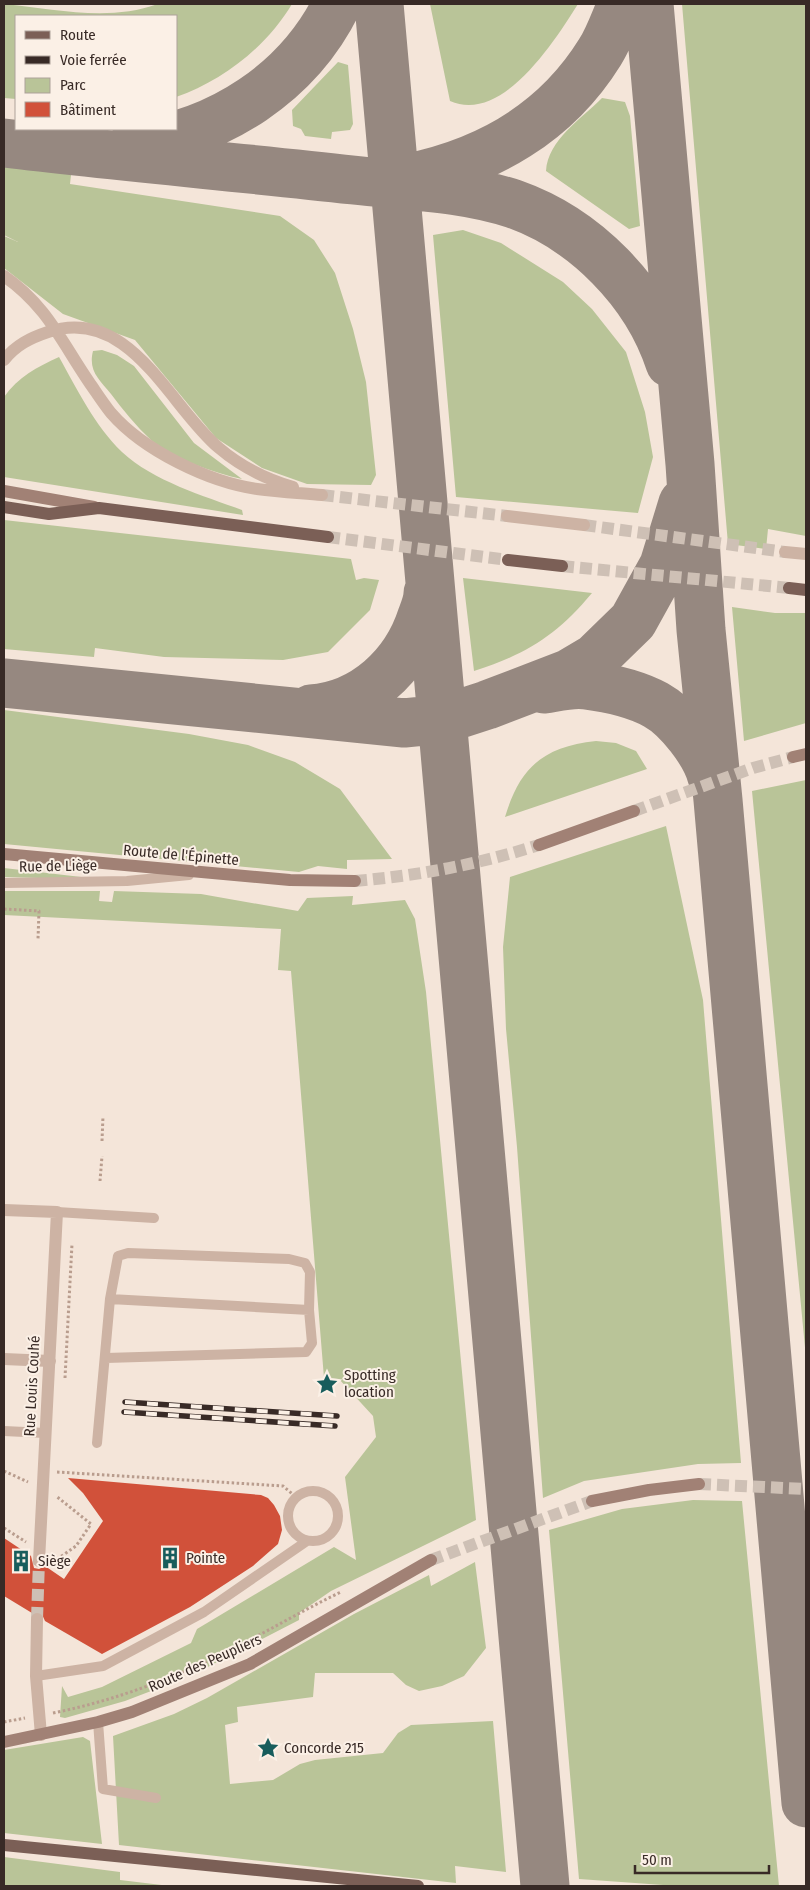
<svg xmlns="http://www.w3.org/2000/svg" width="810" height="1890" viewBox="0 0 810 1890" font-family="'Fira Sans Condensed',sans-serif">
  <rect width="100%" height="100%" fill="#f4e5d9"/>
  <path fill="#b9c498" d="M 4,4 C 55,9 108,22 158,4 L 292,4 C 267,46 223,81 176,97 L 176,16 L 16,16 L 16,99 L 4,98 Z
    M 430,4 L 578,4 C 554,42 502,124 450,101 Z
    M 682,4 L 806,4 L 806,536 L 768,529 L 766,549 L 728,544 Z
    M 338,62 L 348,65 L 353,124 L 350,130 L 332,132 L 331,139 L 305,136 L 301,129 L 293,126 L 292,110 Z
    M 602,98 L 625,102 L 630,116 L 640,226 L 629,229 L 546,171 C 548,140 581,119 602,98 Z
    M 4,149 L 54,149 L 71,175 L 70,184 L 280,216 L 314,240 L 335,273 L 353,329 L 366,382 L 376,475 L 371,485 L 307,484 L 262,468 L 216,438 L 135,340 L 63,314 L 4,268 L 4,236 L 18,242 L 4,235 Z
    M 463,230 L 501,243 L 563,282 L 592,309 L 626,352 L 645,412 L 653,457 L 638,513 L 456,497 L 433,235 Z
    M 102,350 L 117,355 L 134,366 L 194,443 L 242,479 C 214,473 174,459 151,440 C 136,426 123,410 111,394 C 99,379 88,371 93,351 Z
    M 59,357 C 77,389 95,426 122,452 C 153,481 204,496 242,510 L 243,515 L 4,477 L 4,397 C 18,377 37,367 59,357 Z
    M 4,520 L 351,559 L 356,580 L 364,578 L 379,580 L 370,610 L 328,652 L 283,660 L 164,657 L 95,648 L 94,657 L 4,649 Z
    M 463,578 L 592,593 C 557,635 527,654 474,671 Z
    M 732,607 L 775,613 L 806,613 L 806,723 L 744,741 Z
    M 4,710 L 189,734 L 248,745 L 295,762 L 340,789 L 392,859 L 347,860 L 347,869 L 318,866 L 299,872 L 4,844 Z
    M 596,741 L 616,743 L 636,751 L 647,769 L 505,817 C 520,767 543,747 596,741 Z
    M 806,780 L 806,1358 L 752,791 Z
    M 666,826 L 703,1000 L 741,1463 L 698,1464 L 584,1481 L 543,1498 L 517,1147 L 506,1029 L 503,947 L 510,877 Z
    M 4,868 L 107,880 L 4,877 Z
    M 4,891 L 100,891 L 99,901 L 112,902 L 114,891 L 201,894 L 298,911 L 307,898 L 353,896 L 352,905 L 405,900 L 415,919 L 426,992 L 476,1520 L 331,1591 L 299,1613 L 299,1620 L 196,1673 L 192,1667 L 172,1678 L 172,1683 L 125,1701 L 65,1718 L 60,1717 L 62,1686 L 68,1697 L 102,1687 L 191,1643 L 197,1629 L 334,1547 L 356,1560 L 345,1477 L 376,1437 L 373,1416 L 339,1379 L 324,1378 L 291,971 L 278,970 L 281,929 L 4,915 Z
    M 693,1500 L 742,1501 L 779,1886 L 677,1886 L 579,1879 L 549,1530 L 622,1509 Z
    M 475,1562 L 486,1648 L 464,1676 L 442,1686 L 419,1691 L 406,1685 L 393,1673 L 315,1673 L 313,1697 L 237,1707 L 238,1722 L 225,1725 L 230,1784 L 273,1780 L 300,1764 L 315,1760 L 383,1753 L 398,1733 L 411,1725 L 493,1721 L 506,1872 L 455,1866 L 456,1883 L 119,1845 L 113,1736 L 174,1714 L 207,1698 L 354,1614 L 429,1575 L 431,1586 Z
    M 83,1737 L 90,1741 L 102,1844 L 4,1833 L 4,1750 Z
    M 4,1857 L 120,1872 L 120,1880 L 170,1886 L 4,1886 Z"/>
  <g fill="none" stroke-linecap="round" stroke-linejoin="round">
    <path stroke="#968880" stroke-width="49" d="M 379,4 L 545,1886
      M 649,4 L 690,464 L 701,630 L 718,800 L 806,1803
      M 4,143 C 120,157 237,167 353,180 C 406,186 463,187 514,204 C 585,229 647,292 670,363
      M 133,144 C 219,134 298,83 337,4
      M 408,178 C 487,162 556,123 600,52 C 609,38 615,20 622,4
      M 4,683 L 404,723 L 444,719 L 487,705 L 568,674 L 595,658 L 633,621 L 664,565 L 683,503
      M 544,689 C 557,687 573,683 586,685 C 609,688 636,694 656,705 C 678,717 706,753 712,777
      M 311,709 C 364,705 406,666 422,616 C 425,608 428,601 428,593"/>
  </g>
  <path fill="#d1513a" d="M 68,1478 L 261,1495 L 268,1498 L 274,1505 L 280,1516 L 282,1530 L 278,1544 L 253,1566 L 190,1607 L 102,1654 L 45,1621 L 41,1612 L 32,1613 L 4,1596 L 4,1538 L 31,1556 L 34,1568 L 39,1569 L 45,1566 L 64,1579 L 103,1521 L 83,1493 Z"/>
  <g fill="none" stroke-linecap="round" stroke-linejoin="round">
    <path stroke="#cec0b5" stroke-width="12" stroke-dasharray="12 6" stroke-linecap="butt" d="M 37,1619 L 39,1561"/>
    <path stroke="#cec0b5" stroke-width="12" stroke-dasharray="12 6" stroke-linecap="butt" d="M 322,495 L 507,516
      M 584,525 L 785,552"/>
    <path stroke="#cec0b5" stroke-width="12" stroke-dasharray="12 6" stroke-linecap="butt" d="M 634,811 L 753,768 L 793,757
      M 355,881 C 422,875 475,865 539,845
      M 699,1484 L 806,1489
      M 431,1560 L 592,1501"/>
    <path stroke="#cec0b5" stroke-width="12" stroke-dasharray="12 6" stroke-linecap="butt" d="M 328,537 L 508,560
      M 562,566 L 789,588"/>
    <path stroke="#b99d8e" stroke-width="3" stroke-dasharray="2.5 2.5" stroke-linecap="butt" d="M 4,909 L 39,911 L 38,939
      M 102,1141 L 103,1116
      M 100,1181 L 102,1156
      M 65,1378 L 72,1244
      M 4,1471 L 28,1482
      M 57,1472 L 283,1486 L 296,1497
      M 4,1528 L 26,1542
      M 53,1562 L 76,1546 L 91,1524 L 56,1496
      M 53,1713 C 113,1701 168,1680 223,1654 C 263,1634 301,1611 341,1592
      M 4,1722 L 25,1718"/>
    <path stroke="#cdb3a4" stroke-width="10" d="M 4,883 L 127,881 L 189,875
      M 57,1212 L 154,1218
      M 110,1299 L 309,1310
      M 4,1431 L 45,1433
      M 97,1443 L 110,1299 L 118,1256 L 128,1253 L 289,1259 L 305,1263 L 310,1272 L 309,1310 L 312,1343 L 306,1352 L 106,1358
      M288 1516a25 25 0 1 1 50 0a25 25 0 1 1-50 0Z
      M 36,1676 L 103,1666 L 204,1612 L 307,1541
      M 98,1722 L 103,1789 L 156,1798"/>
    <path stroke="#cdb3a4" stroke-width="12" d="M 4,1210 L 57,1212 L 39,1561
      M 4,1359 L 50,1361
      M 37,1619 L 36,1676 L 41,1735"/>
    <path stroke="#cdb3a4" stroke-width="12" d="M 4,276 C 47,306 61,341 89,382 C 96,392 103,403 111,413 C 144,451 209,482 257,489 C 279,492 300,493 322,495
      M 4,360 C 16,345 30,338 48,332 C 130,305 169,406 219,448 C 240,466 266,479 293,487
      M 507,516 L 584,525
      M 785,552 L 806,554"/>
    <path stroke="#a18175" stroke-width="12" d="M 4,491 L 94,507
      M 793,757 L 806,754
      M 539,845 L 634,811
      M 4,854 L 290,880 L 355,881
      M 592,1501 L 649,1490 L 699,1484
      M 4,1742 L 98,1722 L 132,1712 L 250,1664 L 431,1560"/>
    <path stroke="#7b5f56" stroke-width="12" d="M 4,507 L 49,514 L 99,508 L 328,537
      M 508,560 L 562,566
      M 789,588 L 806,590
      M 4,1845 L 418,1886"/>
    <g stroke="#382a26" stroke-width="5.5">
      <path id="rail" d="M 125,1402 L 337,1416
        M 124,1412 L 335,1426"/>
    </g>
    <use href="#rail" stroke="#fbf0e6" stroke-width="4" stroke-dasharray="11" stroke-linecap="butt"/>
  </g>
  <defs>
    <g id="sight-bare" transform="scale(1.725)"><path d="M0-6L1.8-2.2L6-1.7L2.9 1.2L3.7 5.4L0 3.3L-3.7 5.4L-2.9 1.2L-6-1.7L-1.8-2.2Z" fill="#185d5c" stroke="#fbf0e6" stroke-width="2.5" paint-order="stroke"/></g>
    <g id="building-bare" transform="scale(1.725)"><path d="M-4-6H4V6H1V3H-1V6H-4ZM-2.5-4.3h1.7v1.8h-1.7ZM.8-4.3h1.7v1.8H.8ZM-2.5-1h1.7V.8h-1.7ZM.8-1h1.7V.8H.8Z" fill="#185d5c" stroke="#fbf0e6" stroke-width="2.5" paint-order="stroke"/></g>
  </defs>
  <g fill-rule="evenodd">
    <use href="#sight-bare" x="327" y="1384"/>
    <use href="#building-bare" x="170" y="1558"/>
    <use href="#building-bare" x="21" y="1561"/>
    <use href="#sight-bare" x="268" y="1748"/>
  </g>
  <g text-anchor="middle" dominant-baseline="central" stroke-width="4" stroke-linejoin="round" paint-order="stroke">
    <g font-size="15" fill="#382a26" stroke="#fbf0e6">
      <text transform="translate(181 855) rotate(5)">Route de l'Épinette</text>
      <text transform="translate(58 866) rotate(-1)">Rue de Liège</text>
      <text transform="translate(32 1386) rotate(-87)">Rue Louis Couhé</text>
      <text transform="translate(205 1663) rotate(-24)">Route des Peupliers</text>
    </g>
    <g font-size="15" fill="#382a26" stroke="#fbf0e6" text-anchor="start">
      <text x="344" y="1375">Spotting<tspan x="344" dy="17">location</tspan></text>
      <text x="186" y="1558">Pointe</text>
      <text x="38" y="1561">Siège</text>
      <text x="284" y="1748">Concorde 215</text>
    </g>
  </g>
  <rect width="810" height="1890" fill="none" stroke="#382a26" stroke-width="10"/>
  <rect x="15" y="15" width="162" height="115" fill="#fbf0e6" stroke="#ada199"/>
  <rect x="25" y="31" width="25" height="8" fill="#7b5f56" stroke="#ada199"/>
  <text x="60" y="40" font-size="15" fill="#382a26">Route</text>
  <rect x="25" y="56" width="25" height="8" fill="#382a26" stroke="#ada199"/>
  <text x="60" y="65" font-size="15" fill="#382a26">Voie ferrée</text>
  <rect x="25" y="78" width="25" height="15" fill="#b9c498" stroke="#ada199"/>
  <text x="60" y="90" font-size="15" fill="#382a26">Parc</text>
  <rect x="25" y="102" width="25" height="15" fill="#d1513a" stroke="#ada199"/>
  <text x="60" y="115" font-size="15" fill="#382a26">Bâtiment</text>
  <path d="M635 1865v8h134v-8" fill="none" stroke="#382a26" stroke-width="2.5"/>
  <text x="642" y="1865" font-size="15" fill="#382a26" stroke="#fbf0e6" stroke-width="4" paint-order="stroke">50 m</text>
</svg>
